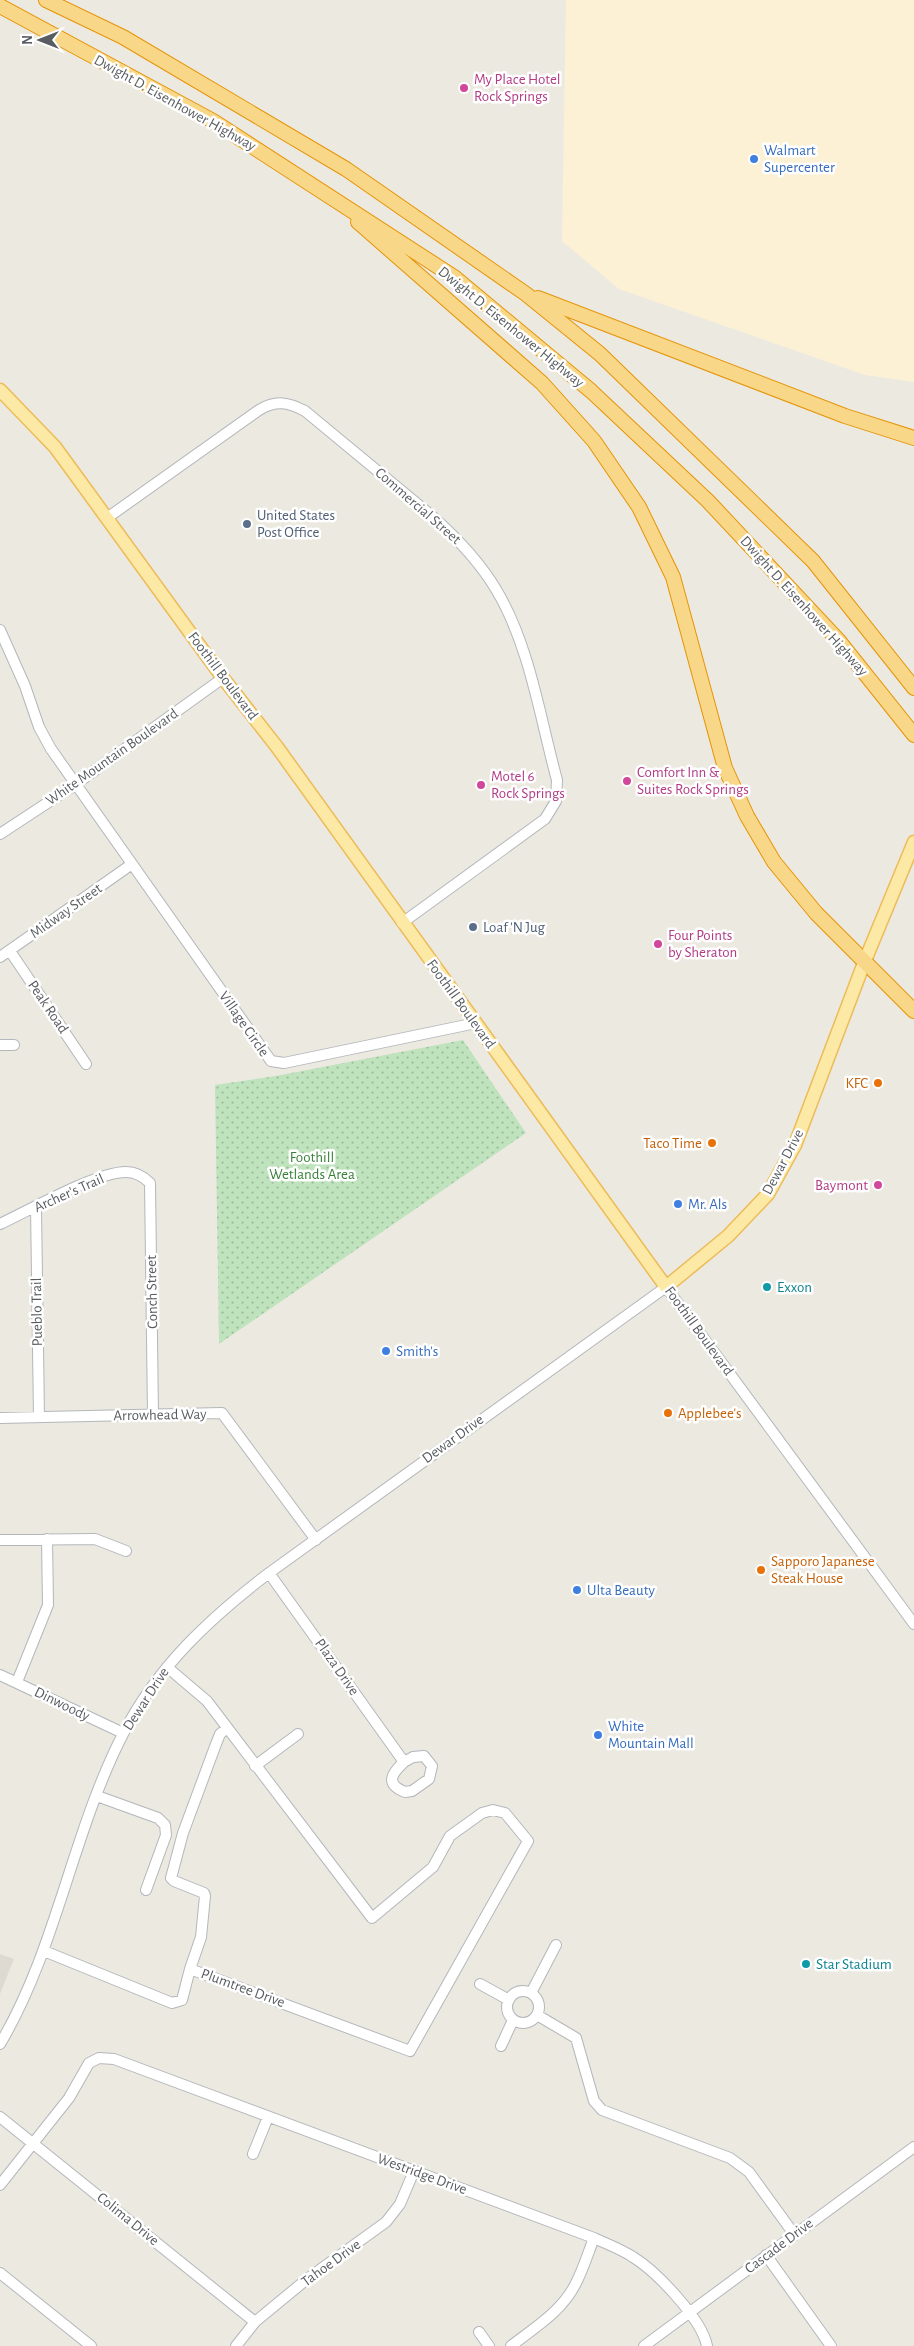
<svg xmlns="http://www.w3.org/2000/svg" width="914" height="2346" viewBox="0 0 914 2346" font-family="'Alegreya Sans',sans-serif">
  <defs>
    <pattern id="park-dots" width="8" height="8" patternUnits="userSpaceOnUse" patternTransform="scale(1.25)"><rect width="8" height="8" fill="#bfe3bd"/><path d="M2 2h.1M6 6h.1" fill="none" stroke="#9ebb9d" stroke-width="1.8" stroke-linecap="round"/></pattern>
  </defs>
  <rect width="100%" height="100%" fill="#ece9e0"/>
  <path fill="#fcf1d5" d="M 566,0 L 914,0 L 914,382 L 865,375 L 619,289 L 562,241 Z"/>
  <path fill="#dedad1" d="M 0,1954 L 14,1959 L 0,1994 Z"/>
  <path fill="url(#park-dots)" d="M 463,1040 L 526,1133 L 219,1344 L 215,1085 L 276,1076 Z"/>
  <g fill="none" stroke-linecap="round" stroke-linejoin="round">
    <g stroke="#b3b7bb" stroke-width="12">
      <path id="minor" d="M 107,518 L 259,410 C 276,400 288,402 305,411 L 432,516 C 457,538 480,562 497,591 C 530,647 540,718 557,780 L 556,801 L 545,819 L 402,923
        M 0,630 L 25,686 L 39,727 L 51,749 L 271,1061 L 284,1063 L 476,1023
        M 0,834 L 76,784 L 223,678
        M 10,951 L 86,1064
        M 0,957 L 132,864
        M 0,1045 L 14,1045
        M 36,1207 L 39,1417
        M 0,1224 C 30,1210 96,1172 126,1172 C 136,1172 143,1176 150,1183 L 153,1415
        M 0,1418 L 222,1413 L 316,1540
        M 0,1540 L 95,1539 L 126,1551
        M 269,1573 L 404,1762 C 391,1774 385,1784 405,1792 L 412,1791 L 429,1779 L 432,1766 L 424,1756 L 413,1757 L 404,1762
        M 0,1675 L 123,1733
        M 17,1682 L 48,1605 L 47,1539
        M 255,1766 L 298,1734
        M 97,1796 L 158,1818 L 165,1825 L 166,1835 L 146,1890
        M 44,1951 L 172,2003 L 182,2000 L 190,1969 L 410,2051 L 528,1841 L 505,1813 L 493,1810 L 482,1813 L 450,1836 L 433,1867 L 372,1918 L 207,1701 L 167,1667
        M 190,1969 L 201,1937 L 205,1896 L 204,1893 L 174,1881 L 171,1878 L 183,1833 L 216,1744 L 220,1734 L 227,1728
        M 480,1984 L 509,2000
        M507 2007a16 16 0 1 1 32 0a16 16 0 1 1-32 0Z
        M 531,1993 L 556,1945
        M 537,2015 L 576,2038 L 594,2101 L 602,2110 L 730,2158 L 749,2172 L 794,2234
        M 0,2044 C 57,1948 72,1833 123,1734 C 157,1667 210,1618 269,1573 L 666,1287 L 914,1624
        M 501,2046 L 513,2020
        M 0,2117 L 255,2322
        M 253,2154 L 268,2117
        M 0,2185 L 69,2098 L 89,2063 L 99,2058 L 114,2059 L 594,2238 C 607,2244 621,2249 633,2257 C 656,2271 702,2319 707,2346
        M 766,2255 L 831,2346
        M 0,2273 L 91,2346
        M 479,2332 L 489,2346
        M 236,2346 L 255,2322 L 307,2279 L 386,2222 L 400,2204 L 414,2171
        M 511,2346 C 534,2328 561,2312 575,2285 C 583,2270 588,2253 594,2238
        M 644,2346 L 914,2147"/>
    </g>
    <g stroke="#edbb58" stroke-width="15">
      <path id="major" d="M 0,390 L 55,447 L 74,473 L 223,678 L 277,747 L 666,1287 L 728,1236 L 768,1194 L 795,1145 L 864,963 L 914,842"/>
    </g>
    <g stroke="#e59407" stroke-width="16">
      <path id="highway" d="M 46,0 L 123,37 L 346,169 L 526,294 L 600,354 L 813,561 L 914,688
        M 0,6 L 213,121 L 454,277 L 591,391 L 708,501 L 839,641 L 914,735
        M 358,222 L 542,383 L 594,441 L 639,507 L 673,577 L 725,768 L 747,816 L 774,862 L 816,913 L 914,1011
        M 538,298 L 845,416 L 914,438"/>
    </g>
    <use href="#minor" stroke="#fff" stroke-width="10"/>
    <use href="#major" stroke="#fce9a5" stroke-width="12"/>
    <use href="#highway" stroke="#f9d789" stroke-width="14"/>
  </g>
  <g fill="#d1479c" stroke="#fff" stroke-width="2">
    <circle cx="464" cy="88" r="5"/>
    <circle cx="627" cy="781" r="5"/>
    <circle cx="481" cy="785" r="5"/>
    <circle cx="658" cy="944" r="5"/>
    <circle cx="878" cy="1185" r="5"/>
  </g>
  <g fill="#3f7fe0" stroke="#fff" stroke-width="2">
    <circle cx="754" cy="159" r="5"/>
    <circle cx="678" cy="1204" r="5"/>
    <circle cx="386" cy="1351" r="5"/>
    <circle cx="577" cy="1590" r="5"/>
    <circle cx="598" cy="1735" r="5"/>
  </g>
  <g fill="#5c6f8a" stroke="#fff" stroke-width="2">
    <circle cx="247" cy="524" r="5"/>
    <circle cx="473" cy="927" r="5"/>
  </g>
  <g fill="#e8710a" stroke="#fff" stroke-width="2">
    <circle cx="878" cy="1083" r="5"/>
    <circle cx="712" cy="1143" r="5"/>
    <circle cx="668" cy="1413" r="5"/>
    <circle cx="761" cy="1570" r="5"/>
  </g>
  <g fill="#0f9aa8" stroke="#fff" stroke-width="2">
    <circle cx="767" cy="1287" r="5"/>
    <circle cx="806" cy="1964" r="5"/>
  </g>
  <g text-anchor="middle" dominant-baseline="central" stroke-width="5" stroke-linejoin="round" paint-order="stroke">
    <g font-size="15" fill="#b23c85" stroke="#fff" text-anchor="start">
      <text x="474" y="79">My Place Hotel<tspan x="474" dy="17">Rock Springs</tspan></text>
      <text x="637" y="772">Comfort Inn &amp;<tspan x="637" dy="17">Suites Rock Springs</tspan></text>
      <text x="491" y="776">Motel 6<tspan x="491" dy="17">Rock Springs</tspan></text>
      <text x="668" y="935">Four Points<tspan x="668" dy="17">by Sheraton</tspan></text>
      <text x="868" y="1185" text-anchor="end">Baymont</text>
    </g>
    <g font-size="15" fill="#595d61" stroke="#fff">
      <text transform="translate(175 103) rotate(29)">Dwight D. Eisenhower Highway</text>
      <text transform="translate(511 327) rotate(39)">Dwight D. Eisenhower Highway</text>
      <text transform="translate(418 506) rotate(41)">Commercial Street</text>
      <text transform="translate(804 606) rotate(48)">Dwight D. Eisenhower Highway</text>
      <text transform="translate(223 676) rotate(53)">Foothill Boulevard</text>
      <text transform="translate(112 757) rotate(-35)">White Mountain Boulevard</text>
      <text transform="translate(66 911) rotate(-35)">Midway Street</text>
      <text transform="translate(461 1004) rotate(54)">Foothill Boulevard</text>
      <text transform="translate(48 1007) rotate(56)">Peak Road</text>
      <text transform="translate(244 1024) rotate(55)">Village Circle</text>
      <text transform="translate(783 1162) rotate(-62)">Dewar Drive</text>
      <text transform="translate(69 1193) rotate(-24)">Archer's Trail</text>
      <text transform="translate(152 1292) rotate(-91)">Conch Street</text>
      <text transform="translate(37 1312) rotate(-91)">Pueblo Trail</text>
      <text transform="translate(699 1331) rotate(54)">Foothill Boulevard</text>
      <text transform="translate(160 1415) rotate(-1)">Arrowhead Way</text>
      <text transform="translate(453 1439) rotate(-36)">Dewar Drive</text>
      <text transform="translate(337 1667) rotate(55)">Plaza Drive</text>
      <text transform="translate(146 1699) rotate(-57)">Dewar Drive</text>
      <text transform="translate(62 1704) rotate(26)">Dinwoody</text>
      <text transform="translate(243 1988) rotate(20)">Plumtree Drive</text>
      <text transform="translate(422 2174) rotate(20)">Westridge Drive</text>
      <text transform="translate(128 2219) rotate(39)">Colima Drive</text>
      <text transform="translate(779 2246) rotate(-37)">Cascade Drive</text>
      <text transform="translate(331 2263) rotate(-36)">Tahoe Drive</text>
    </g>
    <g font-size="15" fill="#366cbe" stroke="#fff" text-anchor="start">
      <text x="764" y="150">Walmart<tspan x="764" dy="17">Supercenter</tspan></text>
      <text x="688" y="1204">Mr. Als</text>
      <text x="396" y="1351">Smith's</text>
      <text x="587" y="1590">Ulta Beauty</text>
      <text x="608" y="1726">White<tspan x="608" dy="17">Mountain Mall</tspan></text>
    </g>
    <g font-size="15" fill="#4e5e75" stroke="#fff" text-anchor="start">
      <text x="257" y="515">United States<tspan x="257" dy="17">Post Office</tspan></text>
      <text x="483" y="927">Loaf 'N Jug</text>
    </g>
    <g font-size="15" fill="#c56008" stroke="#fff" text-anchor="end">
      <text x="868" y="1083">KFC</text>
      <text x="702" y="1143">Taco Time</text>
      <text x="678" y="1413" text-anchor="start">Applebee's</text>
      <text x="771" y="1561" text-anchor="start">Sapporo Japanese<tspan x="771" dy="17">Steak House</tspan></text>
    </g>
    <g font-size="15" fill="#378237" stroke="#fff">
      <text x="312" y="1157">Foothill<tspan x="312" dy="17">Wetlands Area</tspan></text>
    </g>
    <g font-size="15" fill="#0d838f" stroke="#fff" text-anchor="start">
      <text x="777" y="1287">Exxon</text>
      <text x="816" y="1964">Star Stadium</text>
    </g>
  </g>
  <g transform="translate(40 40) rotate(270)" stroke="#ffffff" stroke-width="4" paint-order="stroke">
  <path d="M0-4L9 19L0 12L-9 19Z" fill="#595d61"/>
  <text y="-8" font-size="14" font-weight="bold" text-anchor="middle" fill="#595d61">N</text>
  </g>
</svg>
